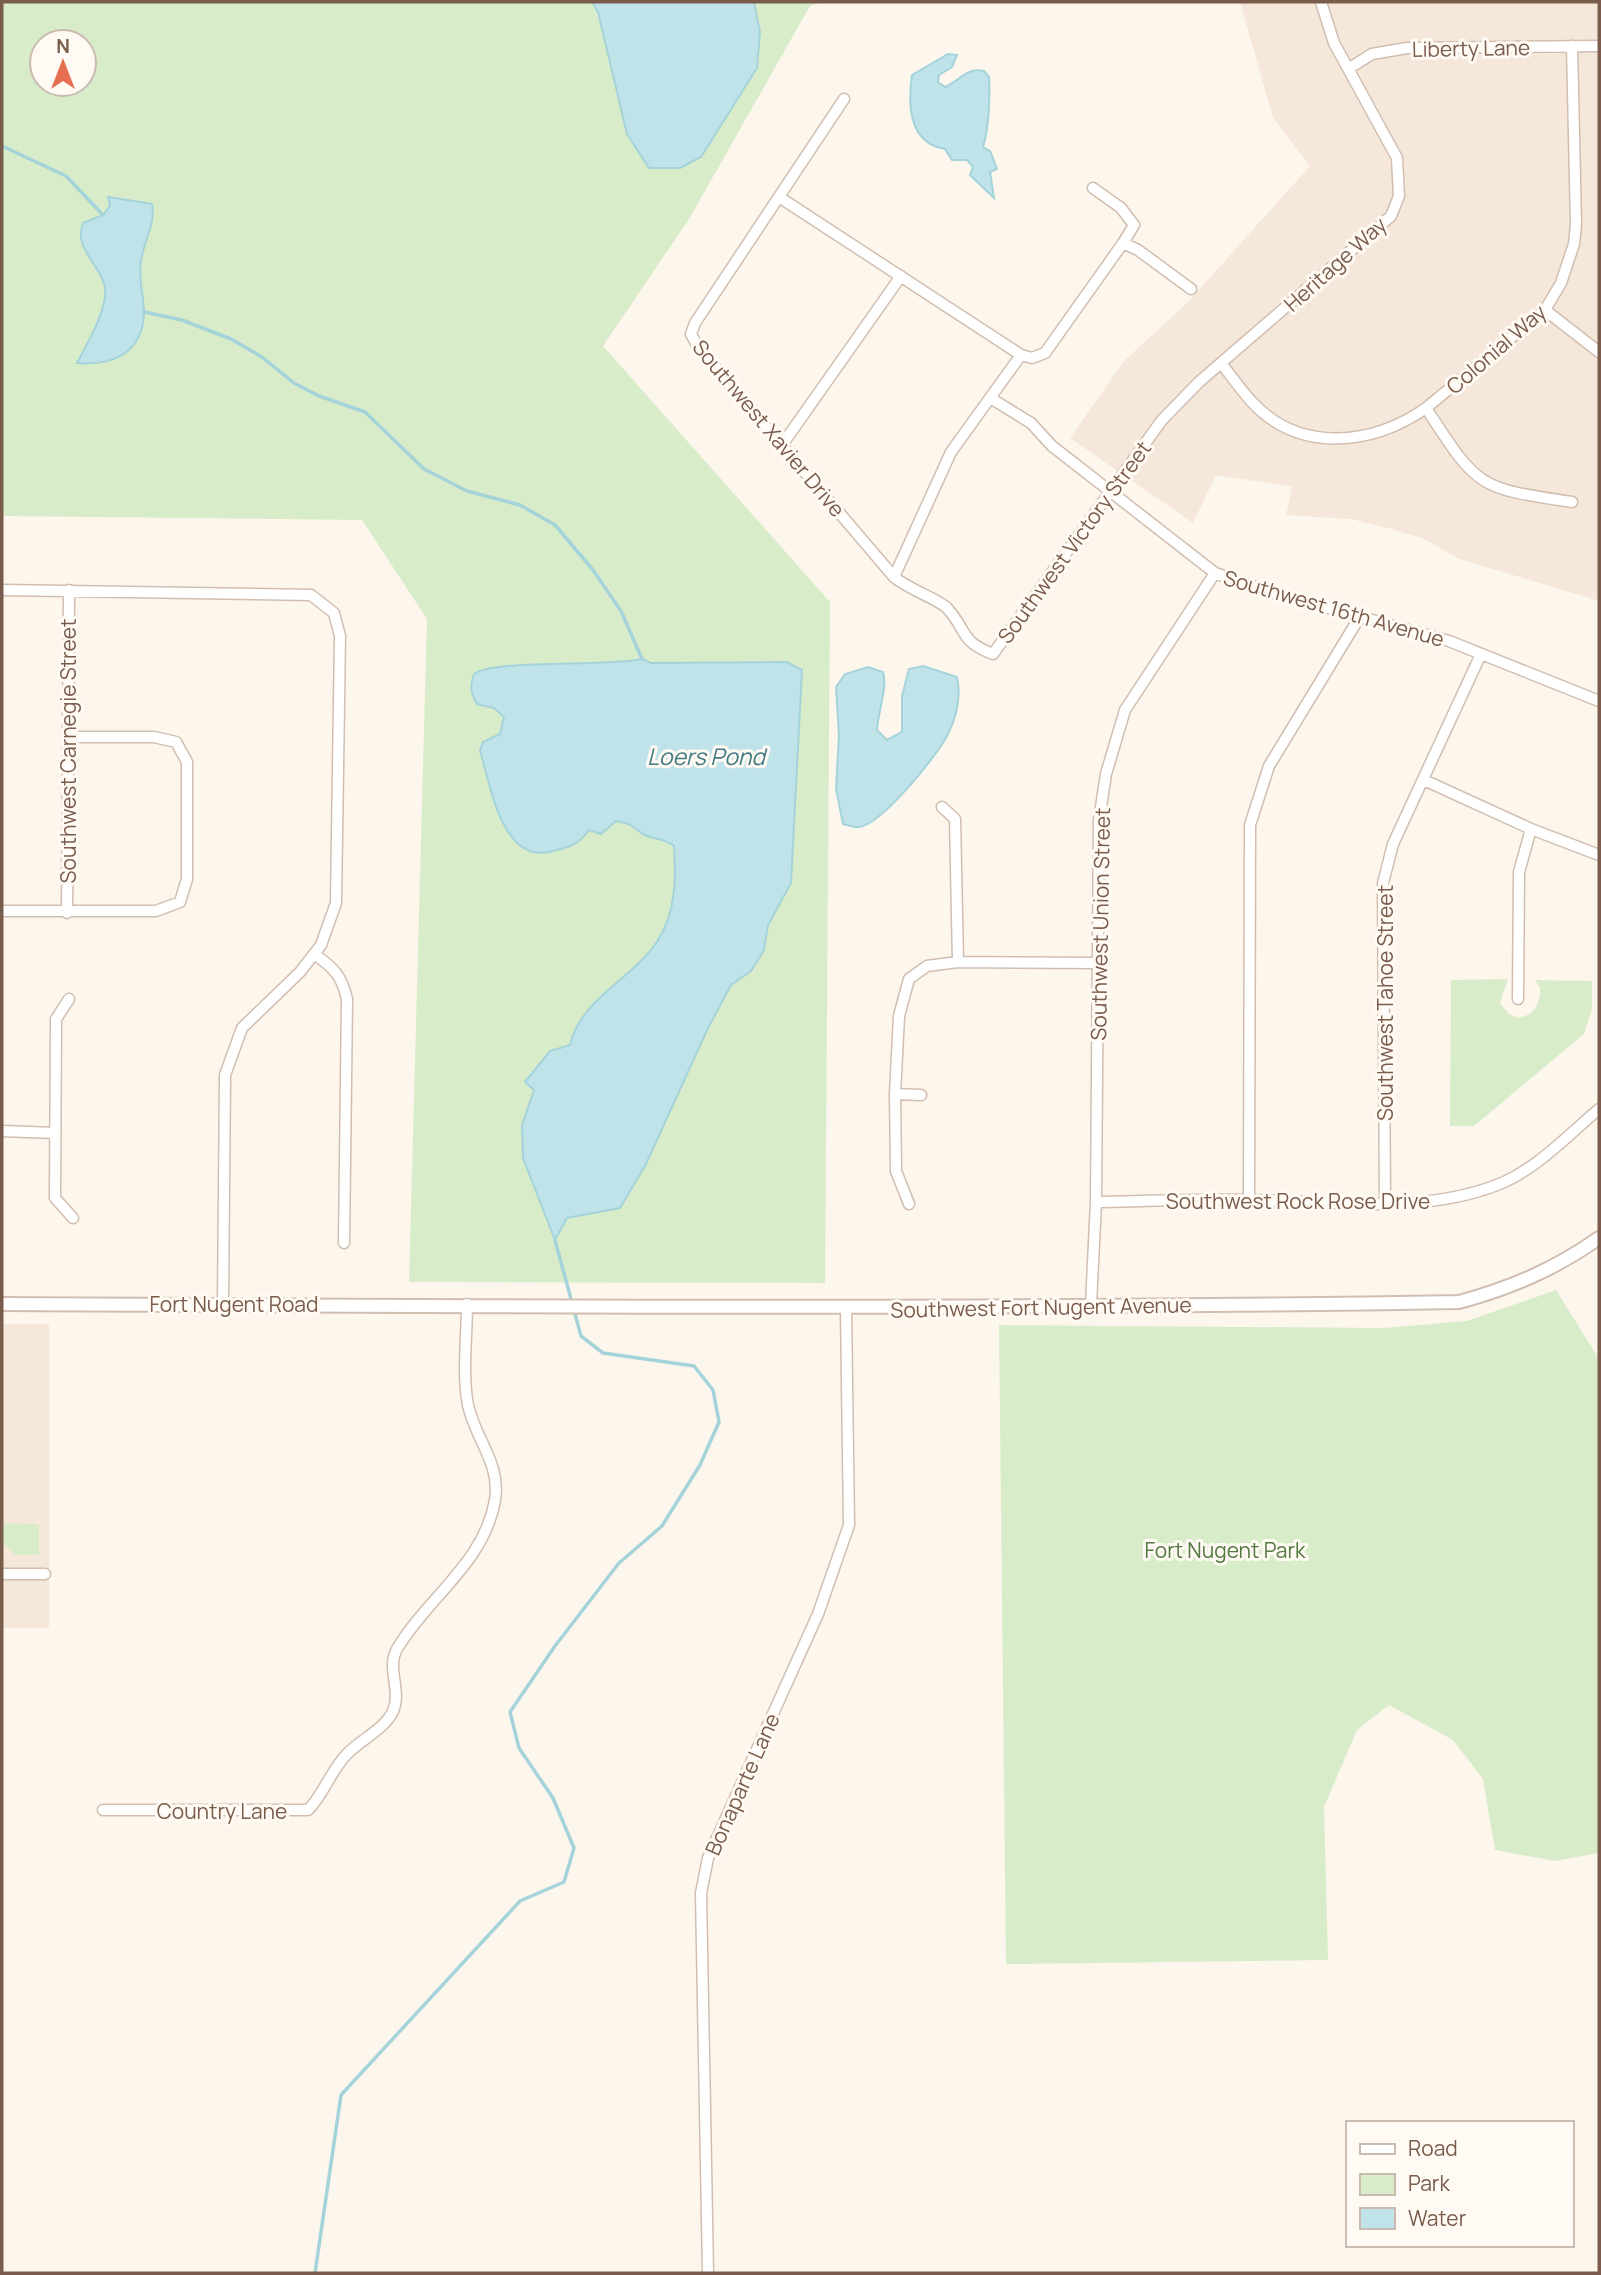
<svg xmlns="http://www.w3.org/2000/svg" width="1601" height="2275" viewBox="0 0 1601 2275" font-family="Manrope,sans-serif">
  <rect width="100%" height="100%" fill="#fdf6ec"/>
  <path fill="#f5e8da" d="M 1240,2 L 1599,2 L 1599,601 L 1457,558 L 1424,539 L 1388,528 L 1351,519 L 1286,515 L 1292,487 L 1216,475 L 1193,523 L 1070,438 L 1125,360 L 1187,303 L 1310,166 L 1273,118 Z
    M 2,1324 L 49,1324 L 49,1628 L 2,1628 Z"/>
  <path fill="#d8ecc9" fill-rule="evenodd" d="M 2,2 L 824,2 L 810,6 L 689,219 L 603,346 L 830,602 L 825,1283 L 409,1282 L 427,619 L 362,520 L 2,516 ZM 42,42 L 84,42 L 84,84 L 42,84 Z
    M 1508,979 L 1500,1003 L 1509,1014 L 1519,1018 C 1535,1014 1540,1005 1540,988 L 1535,980 L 1592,981 L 1592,1010 L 1584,1034 L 1474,1126 L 1450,1126 L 1451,980 Z
    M 1556,1290 L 1599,1359 L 1599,1853 L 1555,1861 L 1495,1850 L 1483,1779 L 1453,1740 L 1389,1705 L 1357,1730 L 1324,1807 L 1328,1960 L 1006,1964 L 999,1325 L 1384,1328 L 1467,1321 Z
    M 2,1523 L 39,1524 L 39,1555 L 15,1555 L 2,1541 Z"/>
  <path fill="#bfe3e8" stroke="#a5d3da" stroke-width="2" d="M 592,2 L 754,2 L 760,32 L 757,68 L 701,157 L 680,168 L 649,168 L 627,134 L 598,12 Z
    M 948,54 L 957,55 L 952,67 L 939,75 L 938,82 L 945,87 C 960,81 966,67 984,71 L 989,77 C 990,98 989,128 983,147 L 990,151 L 997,169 L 990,172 L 994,198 L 970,175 L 973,167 L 967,160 L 952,160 L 945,149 C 908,143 908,103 912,75 Z
    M 108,197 L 152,204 C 156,224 144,240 141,261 C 138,279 144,296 144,314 C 142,353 113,366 77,363 C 87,344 108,309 105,287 C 101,265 73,249 83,223 L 103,215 L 110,206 Z
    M 642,659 L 651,663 L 787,662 L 802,670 L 791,883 L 768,925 L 764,950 L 751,971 L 731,985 L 708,1028 L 646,1164 L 620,1208 L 567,1218 L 555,1240 L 523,1158 L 522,1125 L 534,1090 L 525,1082 L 550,1051 L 570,1045 C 581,997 634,979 658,940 C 676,912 676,878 674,846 C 664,838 658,840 647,836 C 634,831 637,824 616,821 L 601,834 L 589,830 C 579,844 570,847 553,851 C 502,866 491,786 480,751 L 483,742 L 500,734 L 504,717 L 494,708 L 477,704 C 470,692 470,686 474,674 C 495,659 605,667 642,659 Z
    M 923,666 L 957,677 C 961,696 957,716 948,734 C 937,756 882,824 859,827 C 854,828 848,825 843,824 L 836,789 L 839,735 L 836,687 L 845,674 L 868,667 L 883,672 C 888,686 878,712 877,730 L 887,740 L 902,732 L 902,696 L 909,669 Z"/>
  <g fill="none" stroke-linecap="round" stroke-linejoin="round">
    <path stroke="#a5d3da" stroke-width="3.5" d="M 2,146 L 66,176 L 103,215
      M 144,312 L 182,320 L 231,339 L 262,357 L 294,383 L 319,396 L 365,412 L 424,469 L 467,491 L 520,505 L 555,525 L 593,570 L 621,611 L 642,659
      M 315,2273 L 341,2095 L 520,1901 L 564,1882 L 574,1848 L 553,1798 L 519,1748 L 510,1712 L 555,1646 L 619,1563 L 662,1526 L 700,1465 L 719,1422 L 713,1390 L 694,1366 L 603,1353 L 581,1336 L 555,1240"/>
    <g stroke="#d1beb0" stroke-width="13">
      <path id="minor" d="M 1348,69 L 1372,54 L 1407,48 L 1599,46
        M 844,99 L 695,323 L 691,334 L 698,347 L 894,577
        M 1093,188 L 1121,208 L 1134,225 L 1123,243
        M 779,197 L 1021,355 L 1032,358 L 1045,353 L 1123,243 L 1138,250 L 1191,289
        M 1545,310 L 1599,352
        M 1021,355 L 951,452 L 894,577 C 908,589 938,599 947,608 C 968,631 959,641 993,654 L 1162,420 L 1199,382 L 1391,216 L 1399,196 L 1397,158 L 1334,43 L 1321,2
        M 1221,363 C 1231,376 1241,390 1252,402 C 1300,454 1373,445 1426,408 L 1545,310 L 1561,283 L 1574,244 L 1576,224 L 1572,46
        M 992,399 L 1031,423 L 1052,446 L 1215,573 L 1270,592 L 1449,641 L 1599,701
        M 1426,408 C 1478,488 1477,488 1572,502
        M 782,445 L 901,276
        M 2,590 L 311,595 L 334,613 L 340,636 L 336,903 L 321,945 L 300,972 L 242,1028 L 225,1075 L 223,1305
        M 1424,780 L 1531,829 L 1599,855
        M 942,807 L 955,819 L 958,962
        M 2,911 L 156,911 L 180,902 L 187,879 L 187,762 L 176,742 L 154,737 L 69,737
        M 67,913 L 69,590
        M 314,954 C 333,967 342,976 347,999 L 344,1243
        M 69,999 L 56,1019 L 55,1198 L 73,1218
        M 1518,999 L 1519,872 L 1531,829
        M 895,1094 L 921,1095
        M 2,1131 L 55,1133
        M 1249,1200 L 1250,825 L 1269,766 L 1359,618
        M 1096,1202 C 1147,1201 1199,1199 1250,1200 C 1332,1201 1419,1215 1497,1185 C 1536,1170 1568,1135 1599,1109
        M 909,1204 L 896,1171 L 895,1094 L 899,1016 L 909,979 L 927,966 L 958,962 L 1096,963
        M 1385,1204 L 1383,883 L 1393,844 L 1481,654
        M 1091,1304 L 1096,1202 L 1099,820 L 1106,774 L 1125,710 L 1215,573
        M 2,1574 L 45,1574
        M 103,1810 L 308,1810 C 324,1794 331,1770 347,1754 C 360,1740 385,1729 393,1711 C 402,1691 386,1668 397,1649 C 427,1598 485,1562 495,1500 C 501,1463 475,1439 468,1405 C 462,1374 467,1336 467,1304
        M 708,2273 L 701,1893 L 708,1858 L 818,1614 L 849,1525 L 846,1309"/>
    </g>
    <g stroke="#d1beb0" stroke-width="16">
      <path id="tertiary" d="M 2,1304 C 488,1306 973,1310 1459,1302 C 1511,1288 1555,1269 1599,1238"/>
    </g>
    <use href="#minor" stroke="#fff" stroke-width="10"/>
    <use href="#tertiary" stroke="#fff" stroke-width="12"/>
  </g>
  <g text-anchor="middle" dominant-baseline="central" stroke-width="6" stroke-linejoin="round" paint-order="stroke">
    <g font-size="21" fill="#7a5c4d" stroke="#fffaf3">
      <text transform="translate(1471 48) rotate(-1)">Liberty Lane</text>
      <text transform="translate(1335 264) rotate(-42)">Heritage Way</text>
      <text transform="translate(1496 349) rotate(-41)">Colonial Way</text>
      <text transform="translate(769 428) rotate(50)">Southwest Xavier Drive</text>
      <text transform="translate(1074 542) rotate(-54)">Southwest Victory Street</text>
      <text transform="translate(1334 608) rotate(16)">Southwest 16th Avenue</text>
      <text transform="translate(68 751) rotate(-90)">Southwest Carnegie Street</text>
      <text transform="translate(1100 924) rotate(-89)">Southwest Union Street</text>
      <text transform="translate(1385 1003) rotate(-90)">Southwest Tahoe Street</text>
      <text x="1298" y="1201">Southwest Rock Rose Drive</text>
      <text x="234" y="1304">Fort Nugent Road</text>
      <text transform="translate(1041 1307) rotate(-1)">Southwest Fort Nugent Avenue</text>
      <text transform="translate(742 1784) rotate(-66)">Bonaparte Lane</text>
      <text x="222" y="1811">Country Lane</text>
    </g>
    <g font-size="21" fill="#537a41" stroke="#fffaf3">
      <text x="1225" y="1550">Fort Nugent Park</text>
    </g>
    <g font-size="23" font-style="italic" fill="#437c86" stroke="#fffaf3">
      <text x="706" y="756">Loers Pond</text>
    </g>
  </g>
  <rect width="1601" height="2275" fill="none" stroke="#7a5c4d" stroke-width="7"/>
  <rect x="1346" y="2121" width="228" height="126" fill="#fffaf3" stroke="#cabbb1" stroke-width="2"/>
  <rect x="1360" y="2144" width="35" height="10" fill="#ffffff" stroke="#cabbb1" stroke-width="2"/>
  <text x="1408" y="2156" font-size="21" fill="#7a5c4d">Road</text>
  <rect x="1360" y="2174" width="35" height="21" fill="#d8ecc9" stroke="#cabbb1" stroke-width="2"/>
  <text x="1408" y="2191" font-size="21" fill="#7a5c4d">Park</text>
  <rect x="1360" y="2208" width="35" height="21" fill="#bfe3e8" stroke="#cabbb1" stroke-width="2"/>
  <text x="1408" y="2226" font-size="21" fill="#7a5c4d">Water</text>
  <g transform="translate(63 63)"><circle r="33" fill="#fffaf3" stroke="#cabbb1" stroke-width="2"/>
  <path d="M0-5L12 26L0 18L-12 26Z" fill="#e76f51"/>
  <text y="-10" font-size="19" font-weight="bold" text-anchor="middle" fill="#7a5c4d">N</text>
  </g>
</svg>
